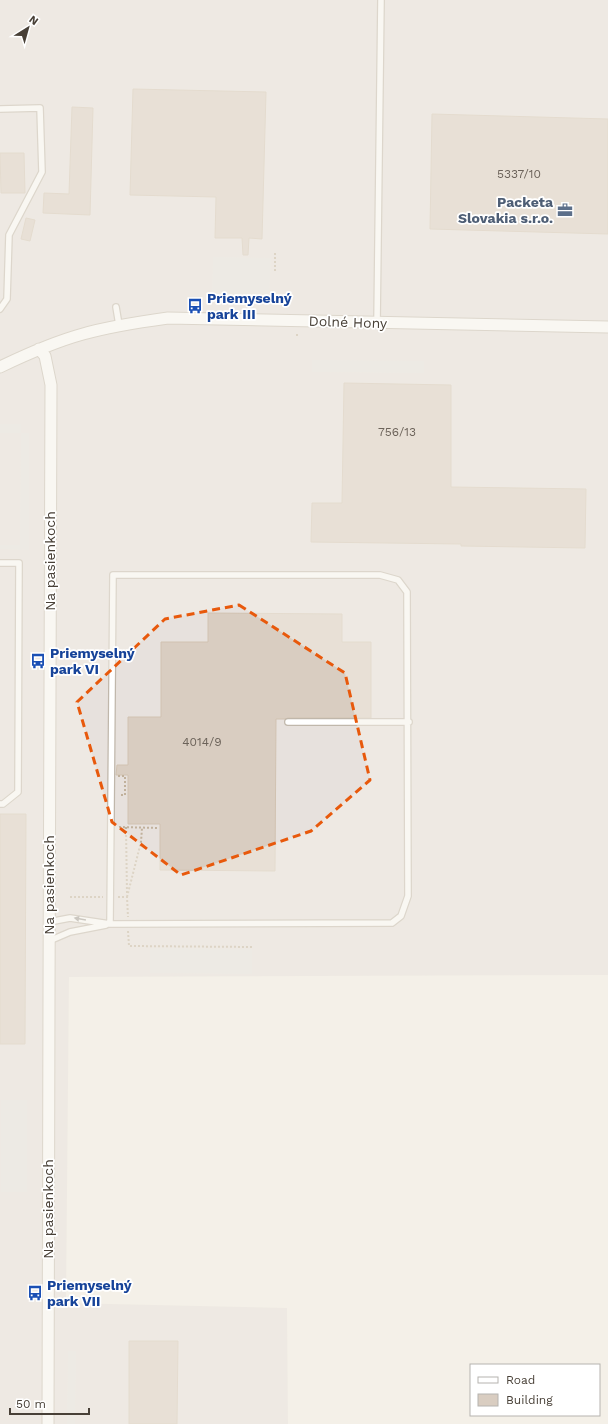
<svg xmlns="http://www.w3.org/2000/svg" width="608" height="1424" viewBox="0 0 608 1424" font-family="'Work Sans',sans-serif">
  <rect width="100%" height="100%" fill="#f4f0e8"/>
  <path fill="#e7e1dd" d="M 0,0 L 608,0 L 608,975 L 69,977 L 66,1303 L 287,1308 L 288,1424 L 0,1424 Z"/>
  <path fill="#e5e3e0" d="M 213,257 L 271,258 L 269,298 L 212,297 Z
    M 312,360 L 424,361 L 424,373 L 312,372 Z
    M 0,424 L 21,424 L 21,433 L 29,433 L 29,550 L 0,549 L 0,545 L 20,545 L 21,433 L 0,433 Z
    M 150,948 L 252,949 L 252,974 L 150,973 Z
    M 1,1100 L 27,1100 L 27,1192 L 1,1192 Z
    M 68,1351 L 76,1351 L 75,1424 L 67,1424 Z"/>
  <path fill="#d9cdc1" stroke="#d1c2b1" d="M 133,89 L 266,92 L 262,239 L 249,238 L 248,255 L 243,255 L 242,238 L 215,238 L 216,197 L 130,195 Z
    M 72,107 L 93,108 L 90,215 L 43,213 L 44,193 L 69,194 Z
    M 432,114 L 608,119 L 608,234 L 430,229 Z
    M 0,153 L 24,153 L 25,193 L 1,193 Z
    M 26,218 L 35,220 L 30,241 L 21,239 Z
    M 344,383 L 451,385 L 451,487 L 586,489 L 585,548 L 461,546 L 461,544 L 311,542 L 312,503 L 342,503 Z
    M 208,613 L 342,614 L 342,642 L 371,642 L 371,718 L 288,718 L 285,719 L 276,719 L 275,871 L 160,870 L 160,824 L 128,824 L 128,775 L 116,775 L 117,765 L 128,765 L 128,717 L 161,717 L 161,642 L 208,642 Z
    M 0,814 L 26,814 L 25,1044 L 0,1044 Z
    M 129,1341 L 178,1341 L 177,1424 L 129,1424 Z"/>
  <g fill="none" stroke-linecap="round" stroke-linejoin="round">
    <g stroke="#c0b7ab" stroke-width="8">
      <path id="lane" d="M 0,109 L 40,108 L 42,172 L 9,235 L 7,299 L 0,309
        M 116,307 L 119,325
        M 377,323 L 381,0
        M 0,563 L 19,563 L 18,792 L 3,804 L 0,804
        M 288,722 L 409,722
        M 49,922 L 70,918 L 110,924 L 392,923 L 401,916 L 408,896 L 407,592 L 398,580 L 380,575 L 113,575 L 110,924
        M 49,941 L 70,932 L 106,925"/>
    </g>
    <g stroke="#c0b7ab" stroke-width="13">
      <path id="street" d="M 39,349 L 45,356 L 51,385 L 49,994 L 48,1424
        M 0,367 C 27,354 54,342 83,334 C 111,326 139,322 168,318 L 608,327"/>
    </g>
    <path stroke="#c1b19c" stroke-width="2" stroke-dasharray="2 2" stroke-linecap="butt" d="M 275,271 L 275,252
      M 296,335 L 298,335
      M 118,776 L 125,776 L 125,795 L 119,795
      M 119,827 L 158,828
      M 126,827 L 127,894
      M 70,897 L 103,897
      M 118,897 L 127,897 L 128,917
      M 127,897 L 141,842 L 142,828
      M 128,931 L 129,946 L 252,947"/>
    <use href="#lane" stroke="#fff" stroke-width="5.5"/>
    <use href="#street" stroke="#fff" stroke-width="11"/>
  </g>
  <defs><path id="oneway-solid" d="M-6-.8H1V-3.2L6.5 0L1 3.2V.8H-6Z"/></defs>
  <use fill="#9a9691" href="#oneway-solid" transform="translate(80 919) rotate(-170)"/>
  <path d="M0 0H608V1424H0ZM 239,605 L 345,673 L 370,780 L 311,831 L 181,875 L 112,822 L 77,702 L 165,619 Z" fill="#f4f0e8" fill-opacity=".55" fill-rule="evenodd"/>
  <path fill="none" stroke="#e8590c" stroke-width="3" stroke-dasharray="8 5" stroke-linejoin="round" d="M 239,605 L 345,673 L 370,780 L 311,831 L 181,875 L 112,822 L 77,702 L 165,619 Z"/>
  <defs>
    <g id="office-bare" transform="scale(1.2)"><path d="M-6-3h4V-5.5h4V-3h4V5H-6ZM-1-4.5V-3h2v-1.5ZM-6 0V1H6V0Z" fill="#5c6f8a" stroke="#fff" stroke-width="2.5" paint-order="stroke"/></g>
    <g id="bus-bare" transform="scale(1.2)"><path d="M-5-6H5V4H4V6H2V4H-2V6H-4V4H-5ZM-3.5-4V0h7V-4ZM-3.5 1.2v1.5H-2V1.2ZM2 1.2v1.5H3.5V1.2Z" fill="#1a4fb4" stroke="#fff" stroke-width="2.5" paint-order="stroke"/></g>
  </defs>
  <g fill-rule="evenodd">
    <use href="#office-bare" x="565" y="210"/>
    <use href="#bus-bare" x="195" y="306"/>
    <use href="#bus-bare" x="38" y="661"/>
    <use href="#bus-bare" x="35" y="1293"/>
  </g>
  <g text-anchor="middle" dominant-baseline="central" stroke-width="3.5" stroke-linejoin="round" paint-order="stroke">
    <g font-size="12" fill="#6c635a">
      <text x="519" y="174">5337/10</text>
      <text x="397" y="432">756/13</text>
      <text x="202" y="742">4014/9</text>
    </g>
    <g font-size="14" font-weight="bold" fill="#4e5e75" stroke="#fff" text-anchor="end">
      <text x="553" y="202">Packeta<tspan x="553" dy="16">Slovakia s.r.o.</tspan></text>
    </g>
    <g font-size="14" font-weight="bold" fill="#164399" stroke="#fff" text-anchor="start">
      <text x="207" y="298">Priemyselný<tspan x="207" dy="16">park III</tspan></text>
      <text x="50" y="653">Priemyselný<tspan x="50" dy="16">park VI</tspan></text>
      <text x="47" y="1285">Priemyselný<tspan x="47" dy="16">park VII</tspan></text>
    </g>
    <g font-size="14" fill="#484037" stroke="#fff">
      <text transform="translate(348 322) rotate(2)">Dolné Hony</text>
      <text transform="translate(50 561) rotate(-90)">Na pasienkoch</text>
      <text transform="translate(49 885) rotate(-90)">Na pasienkoch</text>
      <text transform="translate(48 1209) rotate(-90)">Na pasienkoch</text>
    </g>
  </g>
  <rect x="470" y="1364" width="130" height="52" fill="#ffffff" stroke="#b6b3af"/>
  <rect x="478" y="1377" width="20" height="6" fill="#ffffff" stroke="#b6b3af"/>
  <text x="506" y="1384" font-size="12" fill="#484037">Road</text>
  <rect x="478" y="1394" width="20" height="12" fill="#d9cdc1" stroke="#b6b3af"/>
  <text x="506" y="1404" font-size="12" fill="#484037">Building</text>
  <g transform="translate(28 28) rotate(37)" stroke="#ffffff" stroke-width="3" paint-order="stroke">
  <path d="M0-3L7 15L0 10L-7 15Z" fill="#484037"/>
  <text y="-6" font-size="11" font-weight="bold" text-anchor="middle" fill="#484037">N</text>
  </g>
  <path d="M10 1408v6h79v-6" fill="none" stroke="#484037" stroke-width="2"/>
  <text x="16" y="1408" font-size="12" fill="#484037" stroke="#ffffff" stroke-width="3" paint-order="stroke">50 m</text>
</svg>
